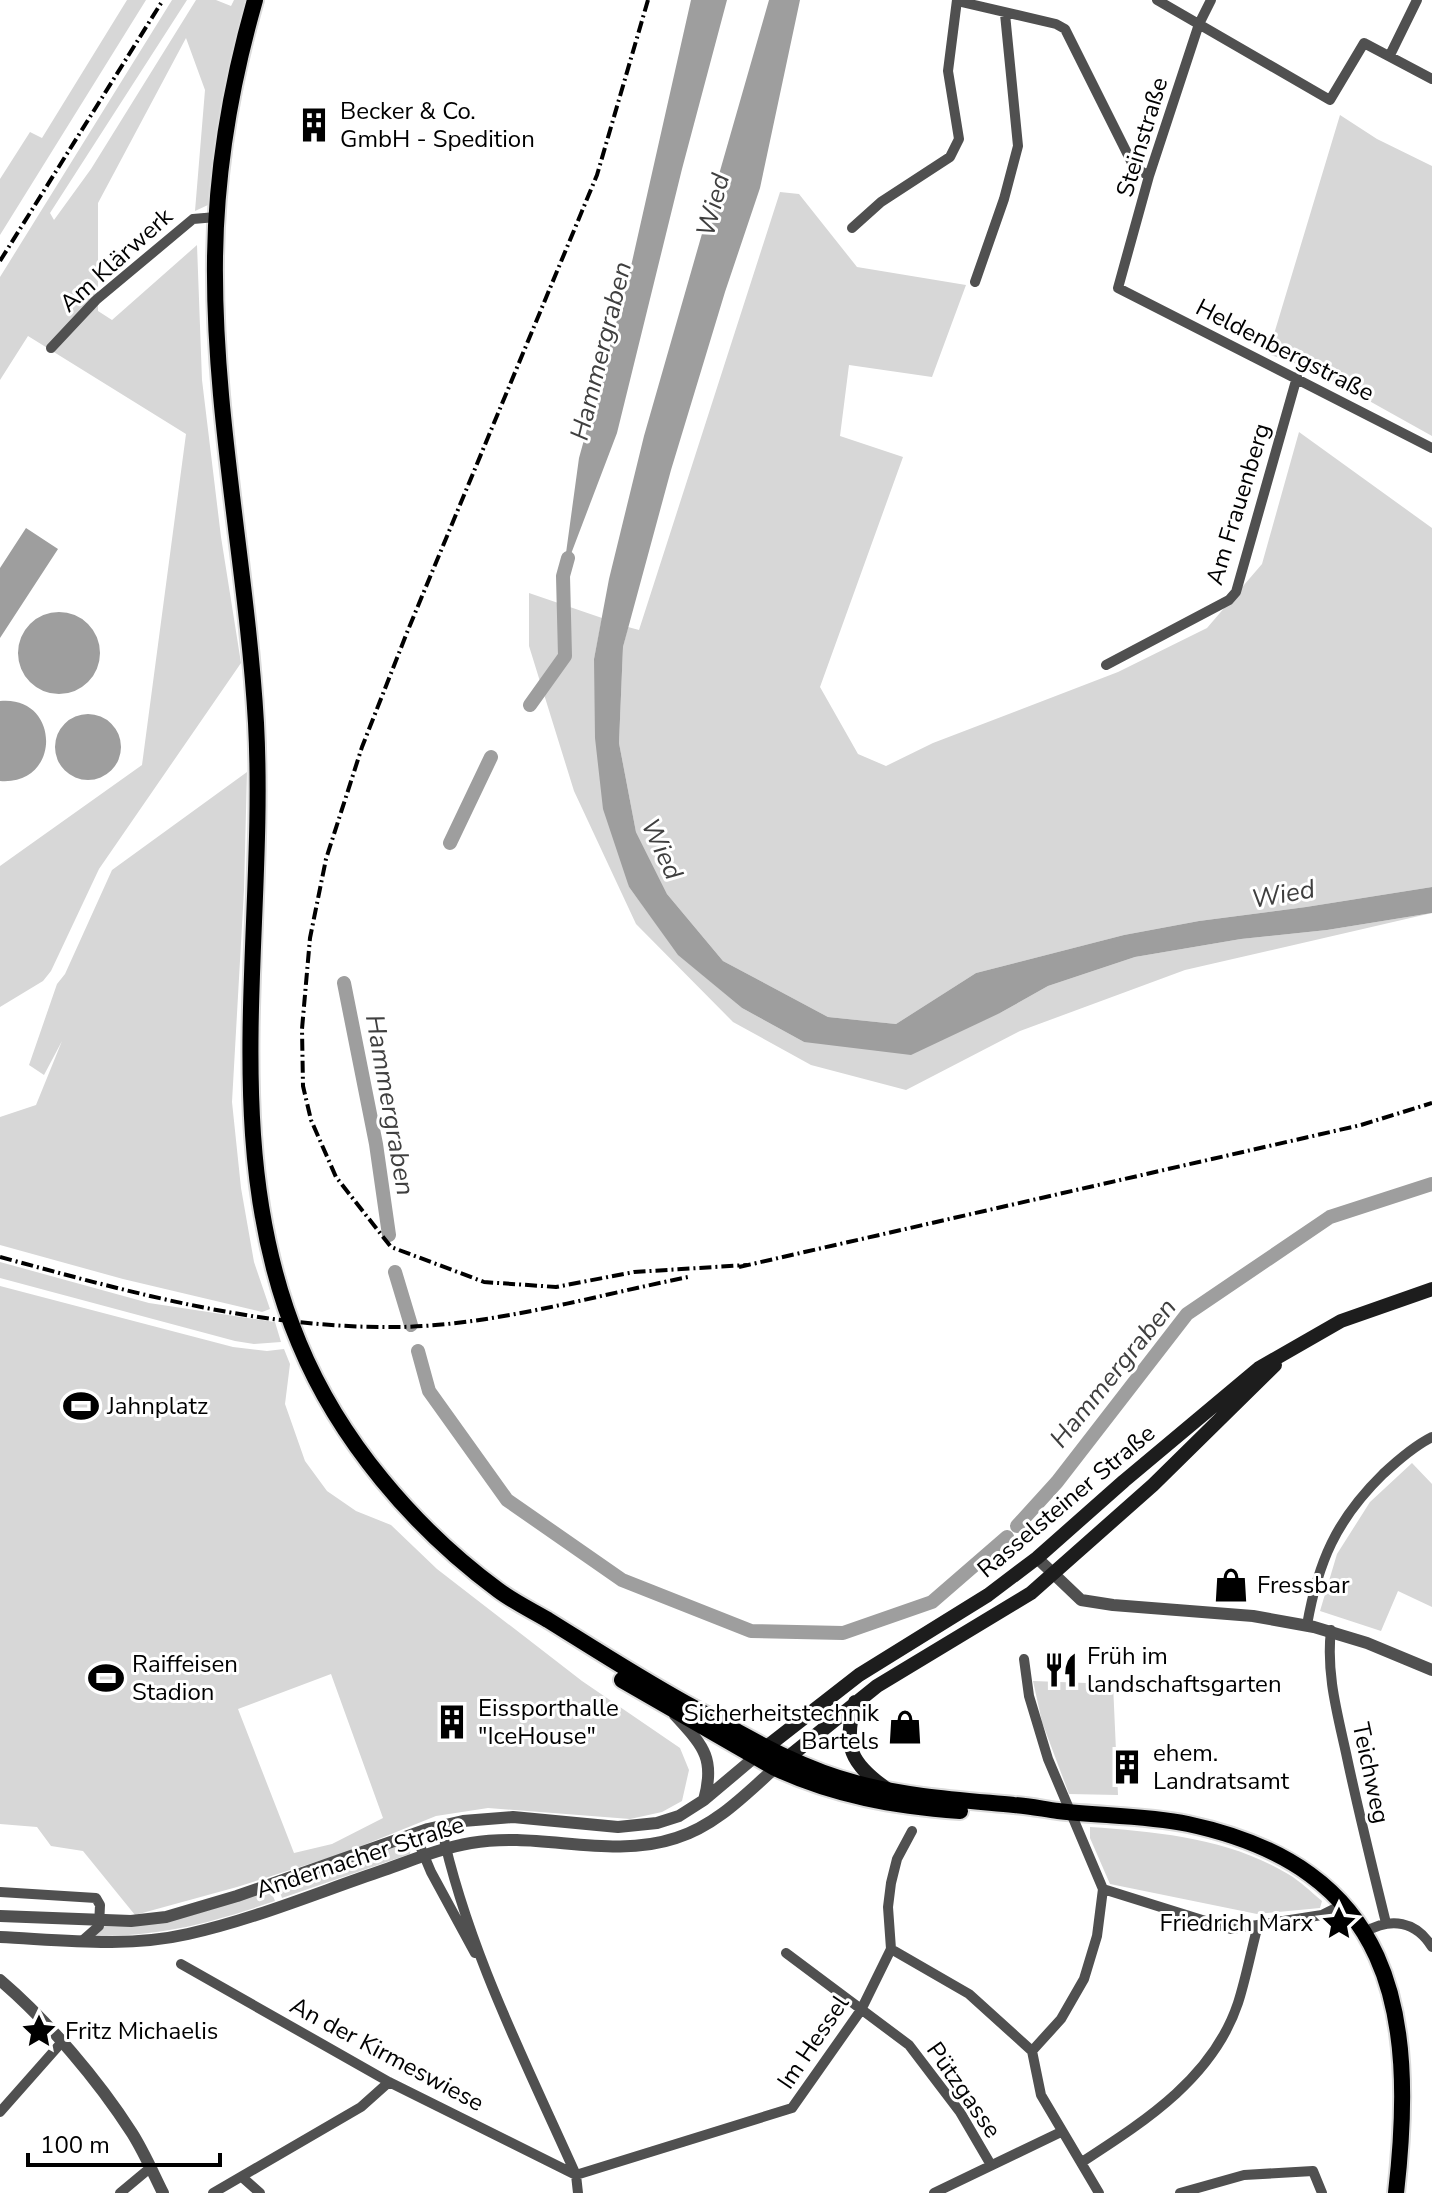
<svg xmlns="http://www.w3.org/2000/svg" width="1432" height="2193" viewBox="0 0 1432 2193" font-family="'Nunito Sans',sans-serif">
  <rect width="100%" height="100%" fill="#fff"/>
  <path fill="#d7d7d7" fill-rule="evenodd" d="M 127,0 L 146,0 L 0,235 L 0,179 L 30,132 L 42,138 Z
    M 172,0 L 187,0 L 50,213 L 54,220 L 91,169 L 196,0 L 216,0 L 231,6 L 234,0 L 250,0 L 229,67 L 208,205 L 195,211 L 205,90 L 186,38 L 98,203 L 98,311 L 112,320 L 197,245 L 202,380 L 221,537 L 241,663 L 99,869 L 51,971 L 43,981 L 0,1007 L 0,866 L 142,765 L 186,434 L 28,336 L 0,380 L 0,277 Z
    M 1340,115 L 1377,139 L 1432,166 L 1432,436 L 1312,369 L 1268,354 Z
    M 780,192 L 799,194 L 857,267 L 966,285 L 932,377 L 849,365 L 840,436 L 903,457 L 820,687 L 858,754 L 886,766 L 933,743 L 1118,672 L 1207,628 L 1262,564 L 1299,432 L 1432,528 L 1432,887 L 1306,907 L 1199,921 L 1124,935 L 976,973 L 896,1024 L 828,1017 L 723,961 L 667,894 L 636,832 L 619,743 L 623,647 L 628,627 L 639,630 Z
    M 529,593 L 602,618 L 594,659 L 629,887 L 679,955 L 742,1008 L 804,1042 L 1000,1013 L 1048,986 L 1135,957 L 1241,939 L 1327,930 L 1432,913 L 1185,970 L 1020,1031 L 906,1090 L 811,1065 L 733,1022 L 636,924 L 574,791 L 529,646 Z
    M 247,772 L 244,890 L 232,1102 L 241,1188 L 254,1262 L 270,1309 L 262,1312 L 123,1279 L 0,1245 L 0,1117 L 36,1105 L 62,1041 L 44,1075 L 29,1065 L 57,984 L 65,974 L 112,870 Z
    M 0,1262 L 149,1303 L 275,1322 L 281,1342 L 254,1344 L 235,1341 L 0,1278 Z
    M 0,1286 L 233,1347 L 267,1351 L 284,1349 L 290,1364 L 285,1404 L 305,1461 L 327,1491 L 356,1511 L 391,1525 L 437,1569 L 582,1681 L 680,1748 L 689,1770 L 682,1801 L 662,1812 L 630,1819 L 488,1808 L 436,1816 L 344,1853 L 237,1887 L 135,1915 L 83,1851 L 51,1846 L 37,1827 L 0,1824 ZM 331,1674 L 383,1818 L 332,1844 L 294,1853 L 238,1709 Z
    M 1412,1463 L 1432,1484 L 1432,1607 L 1398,1591 L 1381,1631 L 1320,1611 L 1337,1554 L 1370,1502 Z
    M 1033,1681 L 1113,1684 L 1118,1795 L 1069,1794 L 1042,1722 Z
    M 1090,1827 C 1159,1832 1228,1838 1288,1874 C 1300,1881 1311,1892 1322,1901 L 1320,1908 L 1257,1914 L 1110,1884 L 1090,1838 Z
    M 407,1843 L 411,1845 L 410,1854 L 282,1898 L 278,1887 Z
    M 270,1889 L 275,1901 C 211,1923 163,1936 95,1936 L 103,1926 C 162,1929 215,1909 270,1889 Z"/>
  <path fill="#9e9e9e" d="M 691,0 L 727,0 L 682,169 L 617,433 L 563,575 L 579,458 L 627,284 Z
    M 769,0 L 800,0 L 760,188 L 725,292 L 671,470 L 623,647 L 619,743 L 636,832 L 667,894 L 723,961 L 828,1017 L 896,1024 L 976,973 L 1124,935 L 1199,921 L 1306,907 L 1432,887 L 1432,913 L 1327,930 L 1241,939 L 1135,957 L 1048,986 L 1000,1013 L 911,1055 L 804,1042 L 742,1008 L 678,955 L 629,887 L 603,809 L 595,738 L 594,659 L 609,579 L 644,436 Z
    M 26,528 L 58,549 L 0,638 L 0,568 Z
    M18 653a41 41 0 1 1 82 0a41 41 0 1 1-82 0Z
    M 0,701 C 61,695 62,786 0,781 Z
    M55 747a33 33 0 1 1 66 0a33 33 0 1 1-66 0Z"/>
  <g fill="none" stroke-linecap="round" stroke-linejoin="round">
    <path stroke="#9e9e9e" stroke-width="14" d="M 530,705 L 565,656 L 563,576 L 568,558
      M 450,843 L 491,757
      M 344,983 L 376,1144 L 389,1235
      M 395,1272 L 411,1325
      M 418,1351 L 429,1391 L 507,1500 L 622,1580 L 751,1631 L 843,1633 L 932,1602 L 1007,1537
      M 1017,1526 L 1057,1482 L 1187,1314 L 1330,1217 L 1432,1184"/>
    <g stroke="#dbdbdb" stroke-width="20">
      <path id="primary" d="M 255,0 C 231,84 216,170 215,258 C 213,414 247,568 256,723 C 267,930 216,1145 299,1343 C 339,1440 414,1528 498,1590 C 514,1602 531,1610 548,1620 C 593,1648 638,1677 685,1703 C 741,1733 794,1767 856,1783 C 908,1797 961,1800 1014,1805 C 1029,1806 1043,1809 1058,1811 C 1101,1816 1145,1815 1188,1824 C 1393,1868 1417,2010 1396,2193
        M 622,1680 L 775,1768 C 835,1796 895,1806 960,1811"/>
    </g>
    <path stroke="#505050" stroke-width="10" d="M 1157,0 L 1330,100 L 1364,43 L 1432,79
      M 1211,0 L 1199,24 L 1149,176 L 1118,288 L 1432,448
      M 957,1 L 1056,24 L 1065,29 L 1134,167 L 1149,176
      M 1390,55 L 1417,0
      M 852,228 L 881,202 L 950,157 L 959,139 L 948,71 L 957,0
      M 975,282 L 1004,199 L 1018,146 L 1005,14
      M 51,348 L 96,300 L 193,219 L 216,217
      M 1106,665 L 1229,600 L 1236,592 L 1297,377
      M 1307,1625 C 1318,1562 1336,1520 1383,1474 C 1398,1460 1414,1446 1432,1437
      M 1331,1630 C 1326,1673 1337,1712 1346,1753 C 1358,1810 1372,1866 1386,1923
      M 1024,1659 L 1029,1696 L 1048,1759 L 1103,1889 L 1097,1936 L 1084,1979 L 1061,2019 L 1032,2051 L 1041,2095 L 1099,2193
      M 441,1826 C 467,1948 525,2061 576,2175 L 578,2193
      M 415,1834 L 431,1872 L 475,1953
      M 1103,1889 L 1231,1929 L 1322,1915 L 1344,1904
      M 0,1892 L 96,1898 L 100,1905 L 99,1926 L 82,1941
      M 1365,1932 C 1391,1917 1416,1921 1432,1947
      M 891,1949 L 969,1994 L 1032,2051
      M 786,1953 L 909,2045 L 960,2112 L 991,2165
      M 181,1964 L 389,2082 L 576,2175 L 792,2108 L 861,2010 L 891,1949 L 888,1907 L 891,1883 L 897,1859 L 912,1831
      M 0,2112 L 61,2043
      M 1082,2162 C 1145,2121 1213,2078 1238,2003 C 1246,1978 1251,1951 1258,1925
      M 242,2177 L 260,2193
      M 120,2193 L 150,2168
      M 213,2193 L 361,2107 L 389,2082
      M 934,2193 L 1061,2132
      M 1180,2193 L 1244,2175 L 1313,2171 L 1322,2193"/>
    <path stroke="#505050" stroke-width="12" d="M 1037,1558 L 1081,1600 L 1113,1605 L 1253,1616 L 1314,1627 L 1367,1643 L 1432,1670
      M 675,1715 C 702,1745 716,1757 704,1800
      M 0,1916 L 131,1921 L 166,1917 L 237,1896 L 428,1829 L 463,1821 L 513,1817 L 618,1827 L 657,1823 L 679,1816 L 704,1800 L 755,1757
      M 0,1937 C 62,1940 127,1948 188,1934 C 255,1919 319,1892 384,1870 C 413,1860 441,1848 471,1843 C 539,1831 610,1860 676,1838 C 715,1826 745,1795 775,1768
      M 0,1980 C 48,2021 98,2080 132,2133 C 144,2152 153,2173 163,2193"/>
    <path stroke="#1d1d1d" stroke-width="14" d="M 855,1702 C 843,1747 850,1763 887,1789
      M 759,1753 L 859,1675 L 988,1595 L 1037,1558 L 1124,1481 L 1259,1368 L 1341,1321 L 1432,1289
      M 779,1765 L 877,1686 L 1031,1593 L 1153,1485 L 1275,1365"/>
    <use href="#primary" stroke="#000" stroke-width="16"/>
    <path stroke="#000" stroke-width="4" stroke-dasharray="12 4 2 4" stroke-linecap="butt" d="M 648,0 L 597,175 L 408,630 L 362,747 L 326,859 L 310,938 L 302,1029 L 303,1086 L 311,1120 L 336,1177 L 391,1247 L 484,1282 L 556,1287 L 634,1272 L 747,1265
      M 0,261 L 163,0
      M 0,1257 C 133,1293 260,1329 400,1327 C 495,1325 594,1296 688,1277
      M 739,1267 L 1361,1125 L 1432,1103"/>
  </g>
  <defs>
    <g id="building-bare" transform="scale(2.76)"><path d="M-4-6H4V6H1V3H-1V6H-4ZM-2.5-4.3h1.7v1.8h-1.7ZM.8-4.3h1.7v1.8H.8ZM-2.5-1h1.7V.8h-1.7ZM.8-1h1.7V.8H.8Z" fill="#000" stroke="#fff" stroke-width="2.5" paint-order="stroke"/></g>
    <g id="stadium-bare" transform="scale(2.76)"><path d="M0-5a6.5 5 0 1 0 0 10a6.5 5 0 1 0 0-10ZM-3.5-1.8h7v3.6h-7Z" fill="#000" stroke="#fff" stroke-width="2.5" paint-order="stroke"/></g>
    <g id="shop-bare" transform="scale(2.76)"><path d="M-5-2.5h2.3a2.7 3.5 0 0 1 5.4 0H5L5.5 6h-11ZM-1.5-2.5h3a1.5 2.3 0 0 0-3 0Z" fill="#000" stroke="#fff" stroke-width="2.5" paint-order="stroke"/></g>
    <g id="restaurant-bare" transform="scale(2.76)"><path d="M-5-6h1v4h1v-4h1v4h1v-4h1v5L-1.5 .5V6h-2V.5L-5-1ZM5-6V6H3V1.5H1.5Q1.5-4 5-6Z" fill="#000" stroke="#fff" stroke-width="2.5" paint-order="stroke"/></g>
    <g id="sight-bare" transform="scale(2.76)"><path d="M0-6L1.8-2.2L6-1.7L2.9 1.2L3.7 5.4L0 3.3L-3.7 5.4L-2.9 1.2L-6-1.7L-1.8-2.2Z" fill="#000" stroke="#fff" stroke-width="2.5" paint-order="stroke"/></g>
  </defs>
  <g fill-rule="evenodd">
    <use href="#building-bare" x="314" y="125"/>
    <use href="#stadium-bare" x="81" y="1406"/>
    <use href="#shop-bare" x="1231" y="1585"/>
    <use href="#restaurant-bare" x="1061" y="1670"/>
    <use href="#stadium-bare" x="106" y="1678"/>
    <use href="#building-bare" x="452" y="1722"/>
    <use href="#shop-bare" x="905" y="1727"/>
    <use href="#building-bare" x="1127" y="1767"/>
    <use href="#sight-bare" x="1339" y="1923"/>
    <use href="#sight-bare" x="39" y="2031"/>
  </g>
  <g text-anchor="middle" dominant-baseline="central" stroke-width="6" stroke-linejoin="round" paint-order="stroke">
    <g font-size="24" fill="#000" stroke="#fff" text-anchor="start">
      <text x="340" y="111">Becker &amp; Co.<tspan x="340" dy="28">GmbH - Spedition</tspan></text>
      <text x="107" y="1406">Jahnplatz</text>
      <text x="1257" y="1585">Fressbar</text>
      <text x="1087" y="1656">Früh im<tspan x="1087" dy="28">landschaftsgarten</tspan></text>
      <text x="132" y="1664">Raiffeisen<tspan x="132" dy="28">Stadion</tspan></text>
      <text x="478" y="1708">Eissporthalle<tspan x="478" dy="28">"IceHouse"</tspan></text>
      <text x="879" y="1713" text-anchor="end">Sicherheitstechnik<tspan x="879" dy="28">Bartels</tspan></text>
      <text x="1153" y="1753">ehem.<tspan x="1153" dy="28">Landratsamt</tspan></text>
      <text x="1313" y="1923" text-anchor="end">Friedrich Marx</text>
      <text x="65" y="2031">Fritz Michaelis</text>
    </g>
    <g font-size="24" fill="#000" stroke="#fff">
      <text transform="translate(1142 137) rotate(-73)">Steinstraße</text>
      <text transform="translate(116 260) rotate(-42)">Am Klärwerk</text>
      <text transform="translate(1285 350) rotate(27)">Heldenbergstraße</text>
      <text transform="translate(1238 504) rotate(-73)">Am Frauenberg</text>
      <text transform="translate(1066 1501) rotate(-40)">Rasselsteiner Straße</text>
      <text transform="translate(1371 1773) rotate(78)">Teichweg</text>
      <text transform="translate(360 1857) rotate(-18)">Andernacher Straße</text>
      <text transform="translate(813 2042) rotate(-56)">Im Hessel</text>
      <text transform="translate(387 2054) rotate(28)">An der Kirmeswiese</text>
      <text transform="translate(964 2090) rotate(55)">Pützgasse</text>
    </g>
    <g font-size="26" font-style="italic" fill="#3f3f3f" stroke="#fff">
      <text transform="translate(713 205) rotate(-75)">Wied</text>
      <text transform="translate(601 351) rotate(-76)">Hammergraben</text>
      <text transform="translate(662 849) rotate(65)">Wied</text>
      <text transform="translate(1283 894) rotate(-10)">Wied</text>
      <text transform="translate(390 1105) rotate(80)">Hammergraben</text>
      <text transform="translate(1113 1373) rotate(-51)">Hammergraben</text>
    </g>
  </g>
  <path d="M28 2153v12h192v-12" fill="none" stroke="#000000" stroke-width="4"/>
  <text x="40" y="2153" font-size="24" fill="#000000" stroke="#ffffff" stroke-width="6" paint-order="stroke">100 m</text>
</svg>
